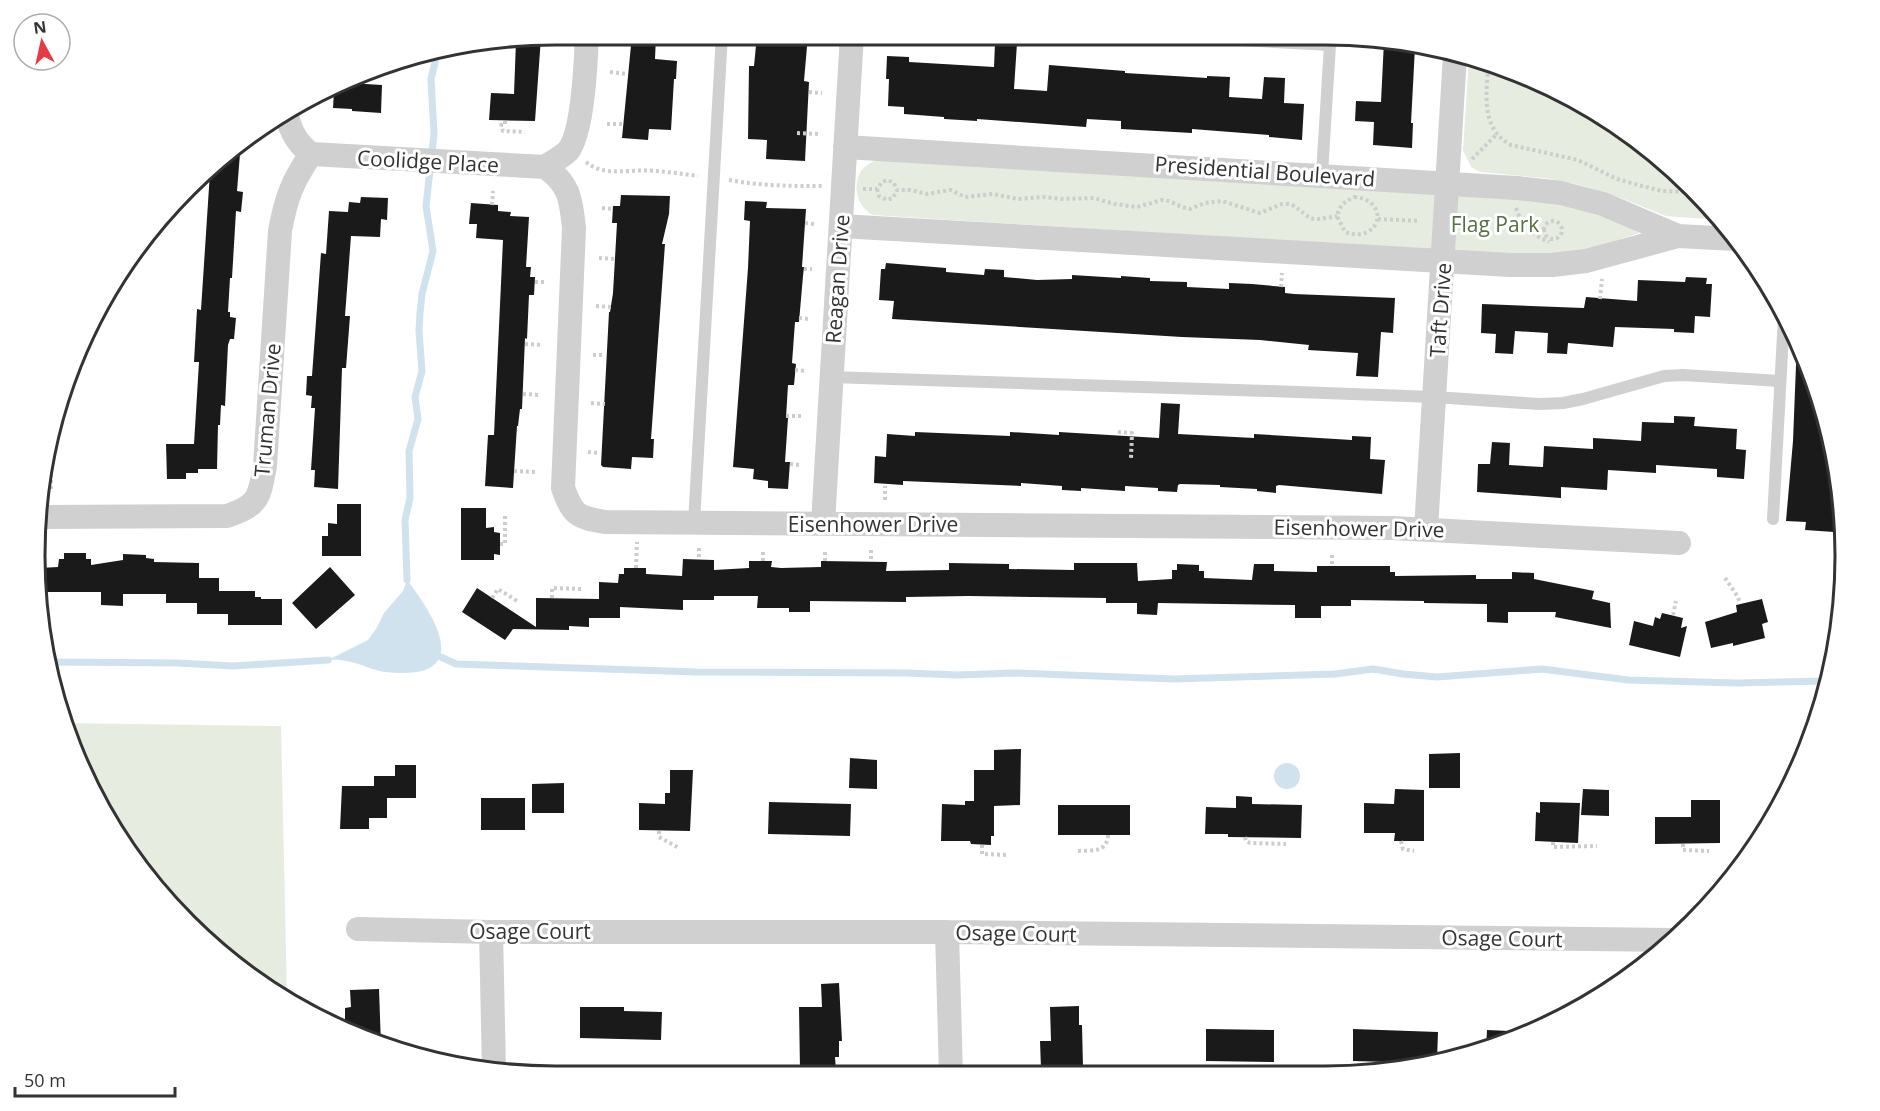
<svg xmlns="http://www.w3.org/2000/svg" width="1880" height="1111" viewBox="0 0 1880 1111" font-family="'Open Sans',sans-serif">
  <rect width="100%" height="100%" fill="#fff"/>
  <path fill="#e6ecdf" d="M 1469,58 L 1492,62 L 1614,123 L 1693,187 L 1720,220 L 1666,216 L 1621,198 L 1580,185 L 1544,178 L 1480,172 L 1471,167 L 1463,150 Z
    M 876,160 L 1513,194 L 1601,212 L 1639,233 L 1584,251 L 1544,255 L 1413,249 L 873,215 C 858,207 852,189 860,173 C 863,167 870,163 876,160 Z
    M 62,723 L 281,726 L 287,999 L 266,988 L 142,872 Z"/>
  <path fill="#cfe2ee" d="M 407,580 C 439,621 473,682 386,672 C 364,669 354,658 328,660 L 368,640 L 376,629 L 384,613 L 403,591 Z
    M1274 776a13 13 0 1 1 26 0a13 13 0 1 1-26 0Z"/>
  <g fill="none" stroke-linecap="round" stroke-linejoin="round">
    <path stroke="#cfe2ee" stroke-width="7" d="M 407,580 L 405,520 L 410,498 L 409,451 L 418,419 L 415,397 L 422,371 L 419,331 L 420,313 L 422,294 L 433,251 L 426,206 L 434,134 L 431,79 L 437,54
      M 441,657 L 456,664 L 696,672 L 906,673 L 958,675 L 1014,673 L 1174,679 L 1335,674 L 1373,669 L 1403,674 L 1437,677 L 1542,669 L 1628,680 L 1737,683 L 1828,681
      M 52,662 L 177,663 L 233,666 L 328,660"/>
  </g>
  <path fill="#1a1a1a" d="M 632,35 L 656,35 L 655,59 L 677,61 L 676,79 L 674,79 L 671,130 L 649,129 L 648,140 L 622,138 Z
    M 757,35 L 808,35 L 804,81 L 809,82 L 805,161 L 766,159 L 767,140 L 748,139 L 749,66 L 754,66 Z
    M 541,37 L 535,121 L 489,120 L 491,93 L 514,94 L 516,41 Z
    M 1384,41 L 1415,47 L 1411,123 L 1413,123 L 1412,148 L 1373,145 L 1374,122 L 1355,121 L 1356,101 L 1381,102 Z
    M 995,43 L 1017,43 L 1014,89 L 1047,91 L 1049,65 L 1125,71 L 1125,73 L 1207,78 L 1207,76 L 1230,77 L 1229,97 L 1262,99 L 1264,77 L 1285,78 L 1284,103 L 1304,104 L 1302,140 L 1269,137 L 1269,135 L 1192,129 L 1192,133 L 1121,129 L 1121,121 L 1087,119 L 1086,127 L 977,119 L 977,121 L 944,119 L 944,117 L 904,114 L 904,107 L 888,106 L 889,79 L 886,79 L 887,56 L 909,57 L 909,62 L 994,67 Z
    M 349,83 L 382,85 L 381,113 L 352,111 L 352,109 L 333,108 L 334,91 Z
    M 241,141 L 237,191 L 243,192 L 241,212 L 236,211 L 232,278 L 230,278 L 228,312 L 230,312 L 230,317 L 236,318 L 234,339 L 230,339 L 228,345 L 225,406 L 221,405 L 220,425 L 218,425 L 217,469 L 198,469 L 198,473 L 186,473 L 186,479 L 167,479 L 166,444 L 194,444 L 199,362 L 194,362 L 197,309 L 201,310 L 210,172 Z
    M 621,195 L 670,196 L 669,214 L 662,244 L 665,244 L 651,439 L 654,439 L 653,458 L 632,457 L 631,469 L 603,467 L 601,465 L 609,312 L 610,312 L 613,293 L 617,223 L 612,223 L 613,206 L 620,206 Z
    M 361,197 L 388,198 L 387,220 L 381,219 L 380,237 L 351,236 L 345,316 L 350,316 L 346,368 L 342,368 L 338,489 L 314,487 L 315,470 L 311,470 L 315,408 L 311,408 L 312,396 L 306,395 L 307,376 L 312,376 L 321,253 L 326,254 L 329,211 L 348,212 L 349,202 L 360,203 Z
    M 745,201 L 767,202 L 766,208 L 806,209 L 802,267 L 804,267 L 803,276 L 799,322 L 795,322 L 792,363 L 796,364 L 794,385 L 788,385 L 786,418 L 788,418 L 785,462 L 790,462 L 788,489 L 768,488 L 768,481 L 753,479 L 754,469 L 733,467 L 748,268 L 750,221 L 744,220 Z
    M 471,203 L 498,205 L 498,211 L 511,212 L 510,216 L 529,217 L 526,267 L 531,267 L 530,277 L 535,277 L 534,295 L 529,295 L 527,339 L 525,338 L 522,409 L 520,409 L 518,426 L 517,426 L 513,488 L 485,486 L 488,435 L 494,435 L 503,240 L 476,238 L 477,224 L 469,224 Z
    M 886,263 L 946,268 L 946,272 L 984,275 L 985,269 L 1004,270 L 1004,277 L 1037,280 L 1072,279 L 1072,275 L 1121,278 L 1121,276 L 1150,278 L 1150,281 L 1187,282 L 1187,287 L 1229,289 L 1229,283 L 1252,284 L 1285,287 L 1285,293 L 1294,294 L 1395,298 L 1393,333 L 1381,332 L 1378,377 L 1356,376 L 1358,353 L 1308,350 L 1309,345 L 1260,340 L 1182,337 L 892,319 L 894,301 L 879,300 L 881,269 L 885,269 Z
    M 1686,277 L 1707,278 L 1706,284 L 1712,284 L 1710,317 L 1695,316 L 1694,333 L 1674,332 L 1674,329 L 1615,327 L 1613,347 L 1568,343 L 1567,354 L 1547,353 L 1548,333 L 1515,331 L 1513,354 L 1495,353 L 1496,334 L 1481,333 L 1482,304 L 1584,308 L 1586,297 L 1637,301 L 1638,280 L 1685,282 Z
    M 1797,340 L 1806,356 L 1835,451 L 1833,476 L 1837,477 L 1834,532 L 1805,530 L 1806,522 L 1786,521 L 1793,441 Z
    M 1161,403 L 1180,404 L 1178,434 L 1254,438 L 1254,434 L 1352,440 L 1352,436 L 1371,437 L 1370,459 L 1385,460 L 1382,494 L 1279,485 L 1276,486 L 1276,493 L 1257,491 L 1257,489 L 1220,487 L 1220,485 L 1180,484 L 1178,485 L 1177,492 L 1158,491 L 1158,488 L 1125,486 L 1125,491 L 1081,488 L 1081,491 L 1062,490 L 1062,486 L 1021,483 L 1021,486 L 903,481 L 903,485 L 874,483 L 875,456 L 886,457 L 887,434 L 915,436 L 915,432 L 1010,436 L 1010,432 L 1059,435 L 1059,432 L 1159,438 Z
    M 1674,416 L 1695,417 L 1694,426 L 1737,429 L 1736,449 L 1746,450 L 1744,479 L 1717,477 L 1717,469 L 1656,465 L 1656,473 L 1608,470 L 1607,490 L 1561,487 L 1561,498 L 1477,492 L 1478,464 L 1490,464 L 1492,442 L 1510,443 L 1509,465 L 1543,467 L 1544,446 L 1593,449 L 1593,438 L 1641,441 L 1642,422 L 1674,423 Z
    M 337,504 L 361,504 L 361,556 L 322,556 L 322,536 L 328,536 L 328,523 L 337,524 Z
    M 461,508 L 486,508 L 486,528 L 494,527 L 494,532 L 500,533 L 500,555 L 494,554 L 494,560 L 461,560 Z
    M 64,553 L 86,553 L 86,559 L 91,559 L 91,565 L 123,560 L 123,554 L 146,555 L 146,558 L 154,559 L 154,562 L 199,563 L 199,578 L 219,578 L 219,591 L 255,591 L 255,597 L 261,597 L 261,599 L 282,599 L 282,625 L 228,625 L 228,614 L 197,614 L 197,603 L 166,603 L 166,594 L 123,594 L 123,606 L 101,605 L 101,592 L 41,592 L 39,568 L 58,567 L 59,559 L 64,559 Z
    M 683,559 L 714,560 L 714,570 L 749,568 L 749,561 L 772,561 L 771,567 L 781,568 L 821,567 L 821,561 L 887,562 L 886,571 L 949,570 L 949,563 L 1009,564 L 1009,569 L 1074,570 L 1074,563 L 1137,563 L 1138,581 L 1172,579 L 1172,570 L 1177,570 L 1177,564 L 1199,565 L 1199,571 L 1204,571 L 1204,578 L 1252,580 L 1254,564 L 1274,564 L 1274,571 L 1317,572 L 1317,566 L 1390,566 L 1390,572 L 1395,572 L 1395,576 L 1476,575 L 1476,579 L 1512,579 L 1512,572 L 1534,573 L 1534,579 L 1594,591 L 1592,599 L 1610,603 L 1611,628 L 1555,617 L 1556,612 L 1508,612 L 1508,623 L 1487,622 L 1487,604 L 1424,603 L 1424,601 L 1351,600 L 1351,606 L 1321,606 L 1321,618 L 1295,618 L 1295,605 L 1158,603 L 1157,615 L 1137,614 L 1137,603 L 1106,603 L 1106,598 L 969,596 L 906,597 L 906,602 L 810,601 L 810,612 L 789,612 L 789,608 L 757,608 L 758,596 L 714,596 L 714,600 L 683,600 L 683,610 L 620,607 L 620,618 L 589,618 L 589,627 L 569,626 L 569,630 L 513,629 L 505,640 L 462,612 L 477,588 L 536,627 L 536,598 L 599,599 L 599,582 L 618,583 L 619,574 L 624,574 L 624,568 L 646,568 L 646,574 L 682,576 Z
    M 330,567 L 355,595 L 316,629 L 292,603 Z
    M 1762,599 L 1768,622 L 1762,624 L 1765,638 L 1733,646 L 1733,643 L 1711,648 L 1705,622 L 1737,612 L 1736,605 Z
    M 1662,613 L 1683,618 L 1681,628 L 1687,626 L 1680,657 L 1629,645 L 1634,621 L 1653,626 L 1655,617 L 1660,619 Z
    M 1021,749 L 1020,805 L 994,806 L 994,836 L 991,836 L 991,845 L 971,844 L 970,841 L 941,841 L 942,804 L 965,805 L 965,801 L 974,801 L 974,770 L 994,770 L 994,750 Z
    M 1460,753 L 1460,788 L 1429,788 L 1429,754 Z
    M 850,758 L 877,760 L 877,789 L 849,788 Z
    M 395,765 L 416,765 L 416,798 L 387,798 L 387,818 L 369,818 L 369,829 L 340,829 L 342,786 L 374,786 L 374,776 L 395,776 Z
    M 670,770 L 693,770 L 690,831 L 639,830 L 639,803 L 665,804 L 665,793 L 670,793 Z
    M 564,783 L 564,813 L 532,813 L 532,784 Z
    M 1395,789 L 1424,790 L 1424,841 L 1394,841 L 1395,833 L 1364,833 L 1364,803 L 1394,804 Z
    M 1583,789 L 1609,790 L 1609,816 L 1581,815 Z
    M 1236,796 L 1252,797 L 1252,804 L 1302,805 L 1301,838 L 1228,837 L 1228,834 L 1205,834 L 1206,807 L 1236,808 Z
    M 481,798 L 525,798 L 525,830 L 481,830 Z
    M 1691,800 L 1720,800 L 1720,843 L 1655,844 L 1655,817 L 1691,817 Z
    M 769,802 L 851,804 L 850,836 L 768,834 Z
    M 1540,802 L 1580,803 L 1578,843 L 1535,841 L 1536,812 L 1540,813 Z
    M 1058,805 L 1130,805 L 1130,835 L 1058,835 Z
    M 839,983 L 842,1041 L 839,1041 L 839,1057 L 835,1057 L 836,1070 L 800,1070 L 799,1007 L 822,1007 L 821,984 Z
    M 379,989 L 381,1045 L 345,1028 L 345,1008 L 351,1007 L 350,990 Z
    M 1079,1006 L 1079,1025 L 1082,1025 L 1083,1068 L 1041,1069 L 1040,1041 L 1051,1041 L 1050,1007 Z
    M 580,1007 L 624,1007 L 624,1011 L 662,1012 L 661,1040 L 580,1038 Z
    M 1206,1029 L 1274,1030 L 1274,1062 L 1206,1061 Z
    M 1353,1029 L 1438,1032 L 1437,1060 L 1388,1070 L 1388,1062 L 1353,1061 Z
    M 1487,1030 L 1530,1032 L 1486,1050 Z"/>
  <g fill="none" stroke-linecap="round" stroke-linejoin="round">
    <path stroke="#cdcdcd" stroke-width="4" stroke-dasharray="3 3" stroke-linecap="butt" d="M 560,35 L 561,35
      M 811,42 L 825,43
      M 1489,62 C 1486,92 1480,129 1511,145 L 1578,160 L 1617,179 L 1638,185 L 1662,191 L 1697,192
      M 610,72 L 628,74
      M 809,92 L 822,93
      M 505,121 L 505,125 L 501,125 L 503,131 L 525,132
      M 607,124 L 622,124
      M 797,133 L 820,134
      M 1472,159 L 1496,135
      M 586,162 C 605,178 632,168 655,171 C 669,172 683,174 698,176
      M 729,180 C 761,186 791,186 823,186
      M 863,189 L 877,189 L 882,182 L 888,180 L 894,183 L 897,190 L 910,190 L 927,194 L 951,190 L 965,197 L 993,194 L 1018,199 L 1043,197 L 1062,199 L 1094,198 L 1114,204 L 1137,207 L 1162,200 L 1169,201 L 1182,207 L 1190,209 L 1205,203 L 1222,201 L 1260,213 L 1282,204 L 1291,204 C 1315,220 1305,222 1337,216
      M 877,189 L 879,196 L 887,200 L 893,198 L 897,190
      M 1354,197 C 1392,200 1380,245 1345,232 L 1337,216 C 1340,205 1344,202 1354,197 Z
      M 492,205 L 493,191
      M 602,208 L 613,209
      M 1516,208 C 1522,226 1531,234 1549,242
      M 1378,219 L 1420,221
      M1544 230a9 9 0 1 1 18 0a9 9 0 1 1-18 0Z
      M 805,223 L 814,224
      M 599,258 L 615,259
      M 804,269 L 812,269
      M 535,282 L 547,282
      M 1281,287 L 1282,273
      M 1600,299 L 1602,279
      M 596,306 L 611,307
      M 799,318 L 809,319
      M 525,344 L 543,345
      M 593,355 L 602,355
      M 795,370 L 805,371
      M 523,394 L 540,395
      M 591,403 L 605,404
      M 786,416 L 803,416
      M 1118,432 L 1132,433 L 1131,458
      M 588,452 L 598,453
      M 790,464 L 800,465
      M 514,471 L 536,472
      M 51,474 L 51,491
      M 885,500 L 885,486
      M 500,544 L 505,544 L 505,516
      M 699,548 L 699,560
      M 871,550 L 871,562
      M 763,561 L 763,549
      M 825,561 L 825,549
      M 1332,564 L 1332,553
      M 636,568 L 637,542
      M 1725,578 L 1738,597 L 1740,604
      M 492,598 L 498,589 L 519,602
      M 552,598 L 552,588 L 581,589
      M 1673,615 L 1676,601
      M 659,831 L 659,837 L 679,848
      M 1245,837 L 1246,841 L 1250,843 L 1286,844
      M 1401,841 L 1403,849 L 1414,851
      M 1553,842 L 1553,847 L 1597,846
      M 1683,844 L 1683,850 L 1709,851
      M 982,845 L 982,854 L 1007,855
      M 1078,851 C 1092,850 1107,853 1108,835"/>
    <path stroke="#d0d0d0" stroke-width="12" d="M 1152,35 L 1330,45 L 1330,36
      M 1322,174 L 1330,45
      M 830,377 L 1267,391 L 1434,397 L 1539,404 L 1563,403 L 1583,399 L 1664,376 L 1683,375 L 1780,381
      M 1773,519 L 1784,316
      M 694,522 L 722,35"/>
    <path stroke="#d0d0d0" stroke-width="24" d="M 587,35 C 586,60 583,133 568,151 C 562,157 552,162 545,167 C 570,184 571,200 574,228 L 563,488 C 573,515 576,517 605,522 L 1392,528 L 1679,543
      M 845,147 L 1517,188 L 1561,193 L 1603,204 L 1678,236 L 1735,239
      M 311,154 L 545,167
      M 841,226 L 1510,265 L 1552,265 L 1586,261 L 1678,236
      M 41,517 L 227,516 C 259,505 259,498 265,466 L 280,231 C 286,198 292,182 311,154 C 298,144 291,133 287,116
      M 823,523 L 852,35
      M 1426,529 L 1455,55
      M 358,929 L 491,932 L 947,932 L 1674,940
      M 491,932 L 494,1070
      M 947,932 L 951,1075"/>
  </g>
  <g text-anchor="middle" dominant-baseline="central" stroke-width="6" stroke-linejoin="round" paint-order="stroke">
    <g font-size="21" fill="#333" stroke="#fff">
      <text transform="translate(428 161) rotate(3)">Coolidge Place</text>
      <text transform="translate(1265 171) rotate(4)">Presidential Boulevard</text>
      <text transform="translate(837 279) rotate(-86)">Reagan Drive</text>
      <text transform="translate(1440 310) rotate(-86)">Taft Drive</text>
      <text transform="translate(267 410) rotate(-85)">Truman Drive</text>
      <text x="873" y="524">Eisenhower Drive</text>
      <text transform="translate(1359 528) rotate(1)">Eisenhower Drive</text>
      <text x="530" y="931">Osage Court</text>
      <text transform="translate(1016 933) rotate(1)">Osage Court</text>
      <text transform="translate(1502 938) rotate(1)">Osage Court</text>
    </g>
    <g font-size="21" fill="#56703f" stroke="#fff">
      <text x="1495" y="224">Flag Park</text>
    </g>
  </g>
  <path d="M0 0H1880V1111H0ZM555 45H1325A510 510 0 0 1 1835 555V556A510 510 0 0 1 1325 1066H555A510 510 0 0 1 45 556V555A510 510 0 0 1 555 45Z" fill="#fff" fill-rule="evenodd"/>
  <path fill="none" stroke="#333" stroke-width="3" d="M555 45H1325A510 510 0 0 1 1835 555V556A510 510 0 0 1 1325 1066H555A510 510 0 0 1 45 556V555A510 510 0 0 1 555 45Z"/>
  <g transform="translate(42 42) rotate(352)"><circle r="28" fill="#ffffff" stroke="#adadad" stroke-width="1.5"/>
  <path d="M0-4.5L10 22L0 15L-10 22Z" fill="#e63946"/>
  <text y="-9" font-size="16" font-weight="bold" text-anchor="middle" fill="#333333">N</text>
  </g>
  <path d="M15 1087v9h160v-9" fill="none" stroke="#333333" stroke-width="3"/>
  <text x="24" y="1087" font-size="18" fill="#333333" stroke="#ffffff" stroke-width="4.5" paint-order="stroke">50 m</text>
</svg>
